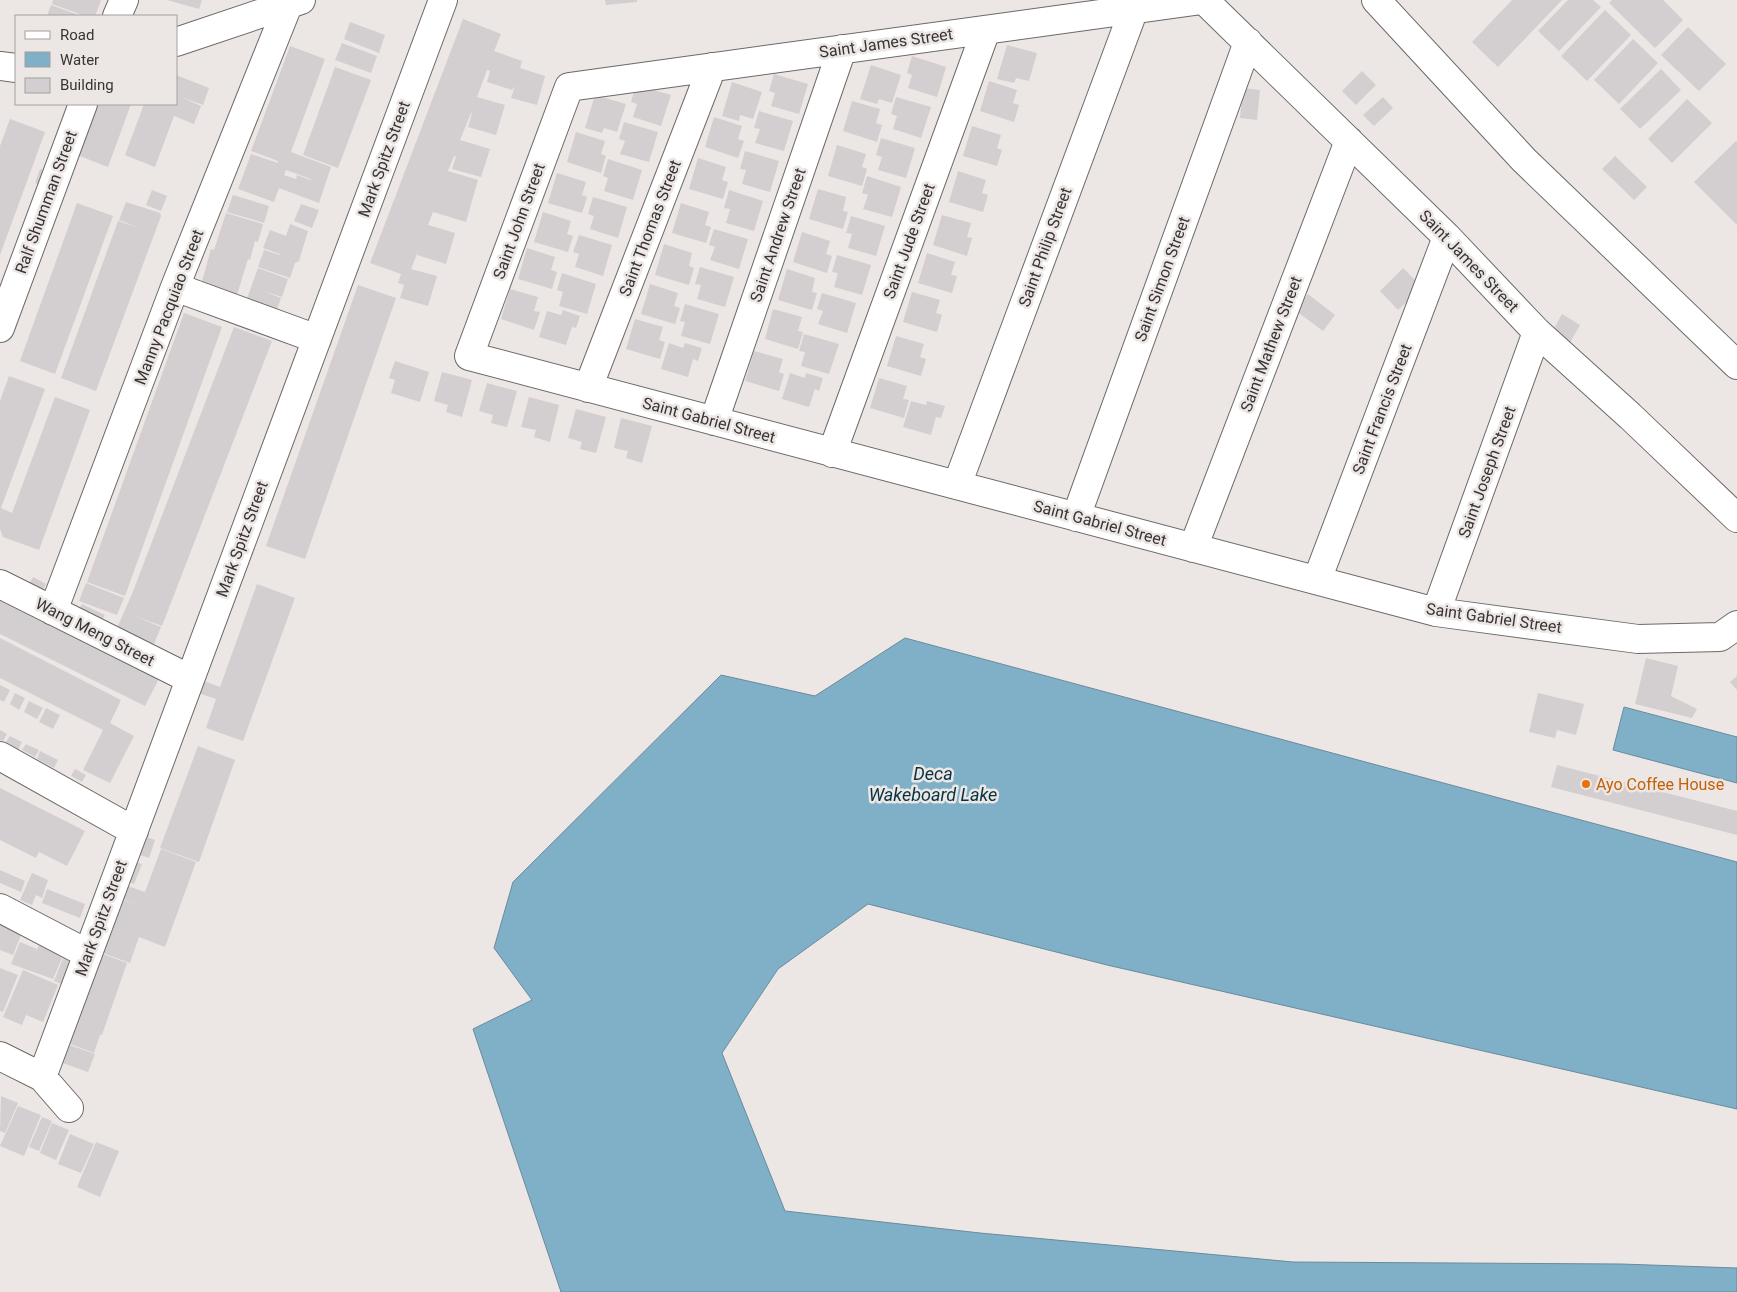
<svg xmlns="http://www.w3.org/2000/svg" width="1737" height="1292" viewBox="0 0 1737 1292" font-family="Roboto,sans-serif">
  <rect width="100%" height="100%" fill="#ece7e5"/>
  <path fill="#7fb0c8" stroke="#698b9c" d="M 905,638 L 1737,862 L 1737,1109 L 1107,965 L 868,904 L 778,969 L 722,1053 L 785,1211 L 980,1233 L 1293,1262 L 1621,1264 L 1737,1268 L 1737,1292 L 561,1292 L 473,1029 L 532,1000 L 494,948 L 513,882 L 721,675 L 815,696 Z
    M 1624,707 L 1737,737 L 1737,783 L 1613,750 Z"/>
  <path fill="#d3ced0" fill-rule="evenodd" d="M 53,0 L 101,0 L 95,16 L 85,16 L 52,4 Z
    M 167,0 L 202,0 L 199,9 Z
    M 605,0 L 637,0 L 637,2 L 606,5 Z
    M 1512,0 L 1562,0 L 1498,67 L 1472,42 Z
    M 1568,0 L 1593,0 L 1601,7 L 1559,51 L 1538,31 Z
    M 1612,0 L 1663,0 L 1683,20 L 1655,48 L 1609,3 Z
    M 51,5 L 81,16 L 47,16 Z
    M 1605,10 L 1631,35 L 1587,81 L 1561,56 Z
    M 463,19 L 501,34 L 494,51 L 522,61 L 520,68 L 545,76 L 537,105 L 511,98 L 515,86 L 512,90 L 487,82 L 490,71 L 487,70 L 477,97 L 505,105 L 496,135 L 468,127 L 472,113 L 471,113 L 460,140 L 490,149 L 481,177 L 452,169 L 456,157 L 454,156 L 448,171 L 478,180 L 466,222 L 433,212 L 428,225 L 455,233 L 446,264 L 417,255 L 420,246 L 415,259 L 411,269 L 437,276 L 428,306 L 400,298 L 404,285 L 398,283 L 401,274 L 370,263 Z
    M 350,22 L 385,35 L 379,53 L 344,39 Z
    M 1688,27 L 1726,64 L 1699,91 L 1661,55 Z
    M 1633,39 L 1658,63 L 1619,104 L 1594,80 Z
    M 342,43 L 377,56 L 371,73 L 335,60 Z
    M 1007,45 L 1037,53 L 1029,81 L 1016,78 L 1014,83 L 997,79 Z
    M 290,46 L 325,59 L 291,152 L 331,167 L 319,203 L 279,188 L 274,202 L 238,189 L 251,154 L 278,163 L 278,161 L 251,151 ZM 286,170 L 311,179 L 311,180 L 297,175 L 296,179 L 284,175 Z
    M 912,56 L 946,67 L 937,97 L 908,88 L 912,75 L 907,73 Z
    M 871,65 L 901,75 L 892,103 L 879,99 L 877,104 L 860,99 Z
    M 335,67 L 371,80 L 338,168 L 303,155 Z
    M 1661,69 L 1681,90 L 1640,129 L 1620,109 Z
    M 1362,71 L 1376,85 L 1356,105 L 1342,91 Z
    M 774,74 L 808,84 L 799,114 L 771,106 L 775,93 L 769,91 Z
    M 176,75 L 209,88 L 203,105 L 181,97 L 201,106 L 194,124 L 174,116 L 155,167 L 125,155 L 144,104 L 176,104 Z
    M 989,81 L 1017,90 L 1013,103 L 1019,105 L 1014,122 L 980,111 Z
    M 732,82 L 762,92 L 753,119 L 740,115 L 739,121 L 722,116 Z
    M 636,85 L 671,95 L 661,126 L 633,117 L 637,104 L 631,102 Z
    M 1243,88 L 1260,90 L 1257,120 L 1240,118 Z
    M 595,95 L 626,104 L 617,132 L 604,128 L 602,133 L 585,128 Z
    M 896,97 L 931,107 L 921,138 L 893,129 L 897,116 L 891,114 Z
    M 1383,97 L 1393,108 L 1374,126 L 1363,115 Z
    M 1687,99 L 1712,123 L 1672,163 L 1648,139 Z
    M 852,101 L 880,109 L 876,123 L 882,125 L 877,142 L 843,131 Z
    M 91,104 L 131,104 L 108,167 L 72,153 Z
    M 759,111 L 793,121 L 784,151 L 755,143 L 760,129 L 754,128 Z
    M 714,117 L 742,126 L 738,139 L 744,141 L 738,158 L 705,147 Z
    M 10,119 L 45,132 L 0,255 L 0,146 Z
    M 624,122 L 658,132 L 649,162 L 620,154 L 625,141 L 619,139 Z
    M 972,126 L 1001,135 L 997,148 L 1002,150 L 997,166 L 963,156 Z
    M 576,132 L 605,141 L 601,154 L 606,156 L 601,173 L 567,162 Z
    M 881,138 L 915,148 L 906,178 L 878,170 L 882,157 L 876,155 Z
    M 1736,141 L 1737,142 L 1737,225 L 1694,182 Z
    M 837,145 L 866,154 L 862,167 L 867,169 L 862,186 L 828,176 Z
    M 745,151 L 779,161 L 770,192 L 742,184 L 746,170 L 740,169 Z
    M 1615,156 L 1647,187 L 1634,200 L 1602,169 Z
    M 698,158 L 726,167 L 722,180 L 728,182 L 723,199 L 689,189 Z
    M 608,159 L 642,170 L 633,200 L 604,191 L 608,178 L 603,176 Z
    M 40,169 L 51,173 L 45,187 L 35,183 Z
    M 958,171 L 986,180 L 982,193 L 988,195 L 983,212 L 949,202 Z
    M 557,173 L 586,182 L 582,195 L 587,197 L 582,213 L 548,203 Z
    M 867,176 L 901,187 L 892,217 L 863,209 L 868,195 L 862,193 Z
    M 818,189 L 846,197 L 843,211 L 848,212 L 843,229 L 809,219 Z
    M 152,190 L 167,196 L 161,211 L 146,205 Z
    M 729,190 L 763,201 L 754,231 L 726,223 L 730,209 L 724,208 Z
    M 233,195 L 269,206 L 264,223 L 227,212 Z
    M 593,197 L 627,207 L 618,238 L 590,229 L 594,216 L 588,214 Z
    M 126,202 L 160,213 L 161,216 L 96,391 L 61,378 L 118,221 L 139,228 L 119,220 Z
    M 77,203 L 113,216 L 55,374 L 20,361 Z
    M 681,203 L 709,212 L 705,225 L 711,227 L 706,243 L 672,233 Z
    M 301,204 L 319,210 L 312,228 L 294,221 Z
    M 543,212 L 571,221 L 567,234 L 573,236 L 568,252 L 534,242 Z
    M 226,213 L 263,224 L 258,242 L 255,241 L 250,260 L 248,259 L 237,295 L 201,285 L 211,249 L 214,250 Z
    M 942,215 L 971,223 L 967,237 L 972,238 L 967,256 L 933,245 Z
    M 851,216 L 885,226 L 876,256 L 848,248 L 852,234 L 846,233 Z
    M 290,224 L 308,231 L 299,261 L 295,263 L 290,278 L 258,267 L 264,250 L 280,255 L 280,254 L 263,248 L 270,230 L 286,236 Z
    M 714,229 L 748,239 L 739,269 L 710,260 L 715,247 L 709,245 Z
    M 802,232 L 830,241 L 826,254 L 832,256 L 827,273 L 793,262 Z
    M 579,235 L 612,245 L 603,276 L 575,267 L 579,254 L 573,252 Z
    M 664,244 L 692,253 L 689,266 L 694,268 L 689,285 L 655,275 Z
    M 527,248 L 555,257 L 551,270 L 557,272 L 552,289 L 518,279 Z
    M 927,253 L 955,262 L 951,275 L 957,276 L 952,293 L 918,283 Z
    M 837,255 L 871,265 L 862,295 L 834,287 L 838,273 L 832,272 Z
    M 700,267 L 734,277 L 725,307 L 697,299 L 701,285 L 695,284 Z
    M 258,268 L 288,279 L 282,297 L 260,290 L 281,298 L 275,315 L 245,304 Z
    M 1403,268 L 1422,287 L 1398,310 L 1380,291 Z
    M 787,269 L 815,278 L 812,292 L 817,293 L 812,310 L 778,300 Z
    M 562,273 L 596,284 L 587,314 L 559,306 L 563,292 L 557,290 Z
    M 650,284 L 678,293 L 674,306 L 680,308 L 675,324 L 641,314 Z
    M 358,285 L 396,298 L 305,559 L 266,546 Z
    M 510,289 L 538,297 L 534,311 L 540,312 L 534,330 L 501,319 Z
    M 912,292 L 940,300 L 936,313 L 942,315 L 937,332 L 903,322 Z
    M 822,293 L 856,303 L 847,333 L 818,324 L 823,311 L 817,309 Z
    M 1308,294 L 1335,315 L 1323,331 L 1295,310 Z
    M 685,304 L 719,314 L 710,344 L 681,336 L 685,322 L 680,321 Z
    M 773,309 L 802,317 L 798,331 L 803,332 L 798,349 L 765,339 Z
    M 563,310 L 580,316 L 576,328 L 572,327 L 566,345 L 539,337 L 547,311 L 561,315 Z
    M 184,313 L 222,327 L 125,596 L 87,582 Z
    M 1562,314 L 1580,325 L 1568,346 L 1550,336 Z
    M 635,319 L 663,327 L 659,340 L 665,342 L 660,359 L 626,349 Z
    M 234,327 L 272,341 L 162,626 L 132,615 L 161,627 L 154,644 L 116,630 L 132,594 Z
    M 804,334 L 839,344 L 829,374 L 801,366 L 805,352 L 799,351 Z
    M 896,336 L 924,344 L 920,357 L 926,359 L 921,376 L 887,366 Z
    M 669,343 L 683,348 L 685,343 L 702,348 L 698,361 L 693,359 L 688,377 L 661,369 Z
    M 754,351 L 783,359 L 779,372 L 784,374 L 779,391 L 745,381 Z
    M 395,361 L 429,372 L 420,402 L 391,393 L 395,380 L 389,378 Z
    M 442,372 L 472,380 L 462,417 L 446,412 L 448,405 L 434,401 Z
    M 790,373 L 805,378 L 806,373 L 823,378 L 819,391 L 815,389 L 809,407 L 782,399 Z
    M 9,376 L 45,389 L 1,508 L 12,513 L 55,397 L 90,410 L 39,550 L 3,537 L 0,529 L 0,401 Z
    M 879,378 L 907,386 L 903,399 L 909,400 L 904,418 L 870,408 Z
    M 487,383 L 517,391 L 507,427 L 491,423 L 493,415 L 479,411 Z
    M 529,397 L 559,405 L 550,442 L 534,437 L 536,430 L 521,427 Z
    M 911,401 L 926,405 L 927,401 L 945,406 L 941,418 L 936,417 L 931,435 L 903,427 Z
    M 576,409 L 606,417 L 596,453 L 580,449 L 582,442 L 568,438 Z
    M 621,418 L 652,426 L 642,463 L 626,458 L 628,451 L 614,448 Z
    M 33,577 L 46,584 L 41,593 L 28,586 Z
    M 86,583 L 124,598 L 117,615 L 79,601 Z
    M 257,584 L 295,598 L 243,741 L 206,728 L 216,699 L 192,691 L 196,678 L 220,687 Z
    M 0,589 L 163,671 L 145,706 L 0,634 Z
    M 82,604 L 105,615 L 100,623 L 78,612 Z
    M 0,638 L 121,700 L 110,723 L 134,736 L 110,783 L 83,770 L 103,730 L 0,678 Z
    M 1646,658 L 1678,666 L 1671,696 L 1697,709 L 1692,718 L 1635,704 Z
    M 1737,676 L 1737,690 L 1730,682 Z
    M 0,685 L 10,690 L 4,702 L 0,700 Z
    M 15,693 L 25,698 L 19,710 L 10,704 Z
    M 1538,693 L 1584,704 L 1576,735 L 1557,730 L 1555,738 L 1529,732 Z
    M 29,701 L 43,708 L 37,719 L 24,712 Z
    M 46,708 L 60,715 L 53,729 L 39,722 Z
    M 0,730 L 7,734 L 3,741 L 0,740 Z
    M 10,736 L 22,742 L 18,750 L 5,743 Z
    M 26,744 L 39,750 L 35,757 L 22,750 Z
    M 198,746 L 235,760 L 199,862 L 160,848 Z
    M 40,751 L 58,760 L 54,768 L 37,759 Z
    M 1557,765 L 1737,811 L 1737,835 L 1551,787 Z
    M 75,769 L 86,775 L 82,782 L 71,776 Z
    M 0,788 L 85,831 L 67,866 L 39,852 L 36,858 L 0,840 Z
    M 134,833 L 155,840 L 149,858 L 128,851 Z
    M 161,849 L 196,862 L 165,947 L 139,937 L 130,963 L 95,950 L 115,897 L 140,906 L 117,897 L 122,884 L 145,892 Z
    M 130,860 L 142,864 L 134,884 L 122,880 Z
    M 0,870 L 25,881 L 21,892 L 0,883 Z
    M 32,873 L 48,880 L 42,898 L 36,895 L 32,905 L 20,900 Z
    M 47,889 L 85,904 L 80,918 L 42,903 Z
    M 0,915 L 25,925 L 13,955 L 0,950 Z
    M 41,940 L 66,949 L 53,979 L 11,964 L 20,942 L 37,949 L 35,955 Z
    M 66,951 L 83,958 L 71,988 L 54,981 Z
    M 95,951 L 127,963 L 102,1035 L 100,1035 L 94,1053 L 60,1040 Z
    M 0,968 L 18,975 L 3,1012 L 0,1011 Z
    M 23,970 L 58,985 L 43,1022 L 26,1015 L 22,1025 L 3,1017 Z
    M 61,1042 L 95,1054 L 88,1072 L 54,1060 Z
    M 1,1096 L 18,1103 L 5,1133 L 0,1131 Z
    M 18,1106 L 41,1115 L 24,1156 L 0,1146 Z
    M 42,1117 L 52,1121 L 39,1151 L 29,1147 Z
    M 52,1123 L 69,1130 L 56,1160 L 40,1153 Z
    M 70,1134 L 94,1144 L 81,1173 L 58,1164 Z
    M 96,1142 L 119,1151 L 100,1197 L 77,1187 Z"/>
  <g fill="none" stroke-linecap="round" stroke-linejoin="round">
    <g stroke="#6d6967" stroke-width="30">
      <path id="minor" d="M 1202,0 L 569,87 L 469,356 L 1436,612 L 1638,639 L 1720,637 L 1737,625
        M 1204,0 L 1447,237 L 1537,332 L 1630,416 L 1737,518
        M 1376,0 L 1524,160 L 1737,365
        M 117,16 L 124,0
        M 176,42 L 301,0
        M 0,66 L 16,68
        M 175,287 L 317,339
        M 0,328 L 83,104
        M 588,388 L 712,67
        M 714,421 L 842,49
        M 832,453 L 986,30
        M 957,485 L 1134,9
        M 1076,517 L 1248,42
        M 1193,548 L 1349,141
        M 1317,580 L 1447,237
        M 0,584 L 190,679
        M 53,611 L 175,287 L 290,0
        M 1436,612 L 1537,332
        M 0,756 L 134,831
        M 0,908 L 88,954
        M 0,1056 L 42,1077 L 69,1108
        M 42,1077 L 443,0"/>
    </g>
    <use href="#minor" stroke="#fff" stroke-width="28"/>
  </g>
  <circle fill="#e8710a" stroke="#ece7e5" stroke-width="2" cx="1586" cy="784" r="5"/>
  <g text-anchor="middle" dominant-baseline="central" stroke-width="5" stroke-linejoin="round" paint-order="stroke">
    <g font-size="16" fill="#373534" stroke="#ece7e5">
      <text transform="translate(886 43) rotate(-8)">Saint James Street</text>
      <text transform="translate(384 159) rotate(-70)">Mark Spitz Street</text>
      <text transform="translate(46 202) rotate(-70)">Ralf Shumman Street</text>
      <text transform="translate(519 221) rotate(-70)">Saint John Street</text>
      <text transform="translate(650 228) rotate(-69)">Saint Thomas Street</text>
      <text transform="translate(778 235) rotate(-71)">Saint Andrew Street</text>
      <text transform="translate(909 241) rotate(-70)">Saint Jude Street</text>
      <text transform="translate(1045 247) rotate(-70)">Saint Philip Street</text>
      <text transform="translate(1469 261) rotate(46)">Saint James Street</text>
      <text transform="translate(1162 279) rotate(-70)">Saint Simon Street</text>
      <text transform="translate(169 307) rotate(-69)">Manny Pacquiao Street</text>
      <text transform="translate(1271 344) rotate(-69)">Saint Mathew Street</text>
      <text transform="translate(1382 409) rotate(-69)">Saint Francis Street</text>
      <text transform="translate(709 420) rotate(15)">Saint Gabriel Street</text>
      <text transform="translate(1487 472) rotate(-70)">Saint Joseph Street</text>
      <text transform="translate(1100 523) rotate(15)">Saint Gabriel Street</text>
      <text transform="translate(242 539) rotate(-70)">Mark Spitz Street</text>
      <text transform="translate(1494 618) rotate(8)">Saint Gabriel Street</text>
      <text transform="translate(95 632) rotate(27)">Wang Meng Street</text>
      <text transform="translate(101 918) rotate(-70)">Mark Spitz Street</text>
    </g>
    <g font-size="16" fill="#c56008" stroke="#ece7e5" text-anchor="start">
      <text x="1596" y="784">Ayo Coffee House</text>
    </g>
    <g font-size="18" font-style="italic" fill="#063344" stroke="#ece7e5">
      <text x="933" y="773">Deca<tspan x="933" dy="21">Wakeboard Lake</tspan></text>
    </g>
  </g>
  <rect x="15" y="15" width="162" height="90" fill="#ece7e5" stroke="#a4a09e"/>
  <rect x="25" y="31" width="25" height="8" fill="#ffffff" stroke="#a4a09e"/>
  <text x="60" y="40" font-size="15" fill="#373534">Road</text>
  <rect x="25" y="52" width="25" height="15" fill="#7fb0c8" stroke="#a4a09e"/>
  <text x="60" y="65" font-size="15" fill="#373534">Water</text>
  <rect x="25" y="78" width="25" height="15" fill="#d3ced0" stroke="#a4a09e"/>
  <text x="60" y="90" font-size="15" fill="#373534">Building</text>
</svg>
